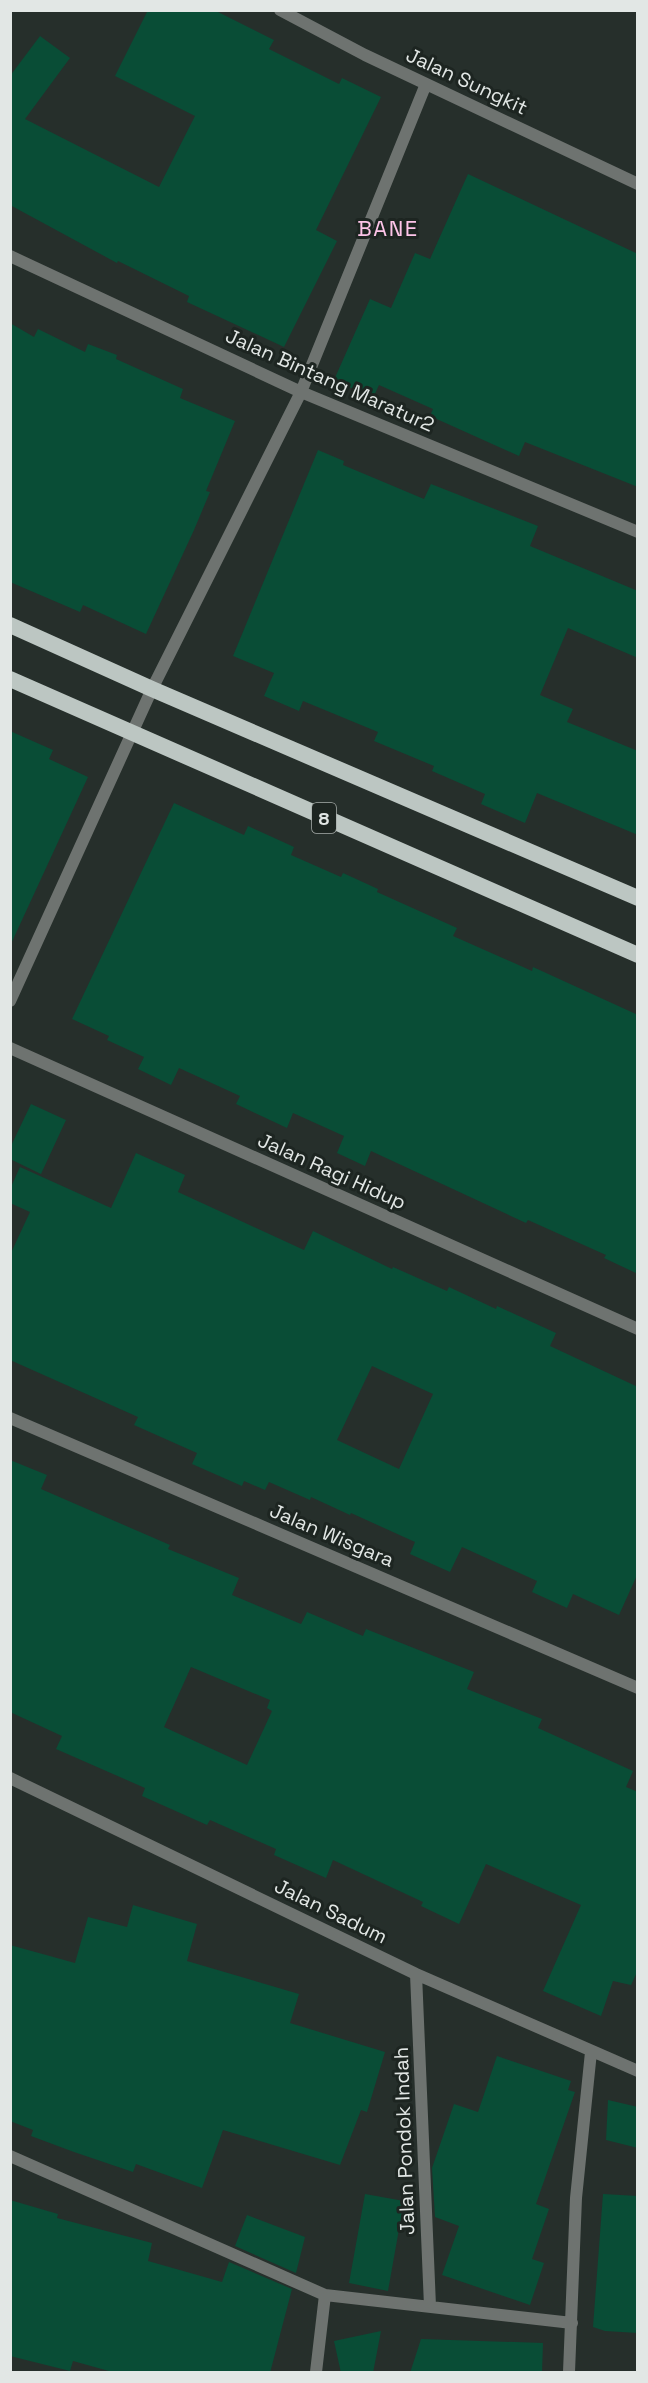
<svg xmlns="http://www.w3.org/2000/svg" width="648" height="2383" viewBox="0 0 648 2383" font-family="'Space Grotesk',sans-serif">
  <rect width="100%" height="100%" fill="#262f2b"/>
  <path fill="#094d36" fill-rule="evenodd" d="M 148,10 L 214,10 L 274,40 L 269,49 L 339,84 L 342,78 L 381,97 L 316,230 L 337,241 L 284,347 L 187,302 L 189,296 L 118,261 L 117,263 L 10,205 L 10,76 L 40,36 L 70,58 L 25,119 L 159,187 L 195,116 L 115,76 Z
    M 468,174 L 638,254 L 638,487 L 525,442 L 519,456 L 430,416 L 433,409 L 379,385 L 373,398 L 334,380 L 370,299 L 391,308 L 415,253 L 430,259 Z
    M 10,323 L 34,337 L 38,329 L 85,352 L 88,344 L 117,355 L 116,359 L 183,389 L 180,398 L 235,421 L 206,491 L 210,492 L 194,530 L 146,634 L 83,605 L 80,612 L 10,582 Z
    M 318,450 L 344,461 L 343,465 L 424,499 L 431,484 L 538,526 L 530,546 L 638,591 L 638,658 L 568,628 L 540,695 L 573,709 L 567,722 L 638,751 L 638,835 L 537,793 L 525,823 L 481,804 L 485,794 L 432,771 L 434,766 L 374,741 L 378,732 L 303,701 L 299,711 L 264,696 L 274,673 L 233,656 Z
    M 10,731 L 53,750 L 49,759 L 88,777 L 10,946 Z
    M 174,803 L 244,835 L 248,826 L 294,847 L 291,855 L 341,877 L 343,873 L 378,889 L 377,892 L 457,928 L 453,936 L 532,971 L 533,967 L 638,1015 L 638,1274 L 604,1258 L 606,1255 L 528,1220 L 526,1223 L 371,1151 L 365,1166 L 337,1153 L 344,1136 L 293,1113 L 287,1128 L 236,1104 L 240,1096 L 179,1068 L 171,1085 L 138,1069 L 144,1057 L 107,1040 L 109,1036 L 72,1019 Z
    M 31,1104 L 66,1120 L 41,1174 L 10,1159 L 10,1148 Z
    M 136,1153 L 185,1175 L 178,1192 L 228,1215 L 304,1250 L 313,1231 L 392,1269 L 393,1267 L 447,1291 L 449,1287 L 496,1309 L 497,1306 L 556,1333 L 550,1346 L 638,1387 L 638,1573 L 619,1615 L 573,1594 L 567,1608 L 532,1592 L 537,1581 L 462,1547 L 450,1572 L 410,1554 L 415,1542 L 351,1513 L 350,1515 L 311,1497 L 310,1500 L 269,1482 L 265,1490 L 244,1481 L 242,1486 L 192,1464 L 197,1453 L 134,1425 L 138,1417 L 10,1360 L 10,1255 L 30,1212 L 10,1203 L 10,1189 L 20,1167 L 111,1208 ZM 372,1366 L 433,1394 L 399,1469 L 337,1440 Z
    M 10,1460 L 47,1475 L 41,1489 L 170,1545 L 168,1549 L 239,1578 L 232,1595 L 301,1624 L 307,1612 L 363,1636 L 366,1629 L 474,1672 L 467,1689 L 542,1719 L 538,1728 L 633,1771 L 626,1787 L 638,1792 L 638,1970 L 631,1985 L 613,1981 L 601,2016 L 543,1991 L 581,1905 L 486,1864 L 459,1924 L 421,1906 L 423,1902 L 333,1860 L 326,1878 L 274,1855 L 276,1849 L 210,1820 L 207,1825 L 142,1796 L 145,1788 L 56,1749 L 62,1736 L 10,1712 ZM 191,1667 L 270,1700 L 267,1708 L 272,1711 L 247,1765 L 164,1727 Z
    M 133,1905 L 197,1924 L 187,1961 L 299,1994 L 290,2023 L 385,2052 L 367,2112 L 361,2110 L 340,2165 L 223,2130 L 202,2188 L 136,2164 L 133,2172 L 74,2152 L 31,2136 L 33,2130 L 10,2121 L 10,1945 L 75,1963 L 88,1917 L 127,1927 Z
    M 497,2056 L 571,2081 L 568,2090 L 575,2092 L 536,2204 L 549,2209 L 532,2259 L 544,2263 L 530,2305 L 442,2275 L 459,2226 L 435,2217 L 432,2168 L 454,2104 L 478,2112 Z
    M 608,2100 L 638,2107 L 638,2148 L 606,2140 Z
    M 365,2194 L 404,2201 L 388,2291 L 349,2283 Z
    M 603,2194 L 638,2196 L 638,2333 L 605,2331 L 593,2327 Z
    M 10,2200 L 58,2214 L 57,2218 L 152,2243 L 148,2261 L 222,2282 L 229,2262 L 292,2289 L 270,2373 L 116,2373 L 73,2361 L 70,2371 L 10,2356 Z
    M 247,2215 L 305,2237 L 296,2273 L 235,2246 Z
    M 381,2331 L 373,2373 L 341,2373 L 334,2341 Z
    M 421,2339 L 543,2343 L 542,2373 L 410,2373 Z"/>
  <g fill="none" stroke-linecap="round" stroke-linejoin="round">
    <path stroke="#6e7370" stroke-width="12" d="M 280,10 L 365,55 L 638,184
      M 10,256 L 301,392 L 638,532
      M 10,1001 L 152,689 L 301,392 L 426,84
      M 10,1048 L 638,1329
      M 10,1418 L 638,1688
      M 10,1778 L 416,1974 L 638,2071
      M 416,1974 L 430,2306
      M 10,2156 L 325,2295 L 572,2323
      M 316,2372 L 325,2295
      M 569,2372 L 576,2198 L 591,2052"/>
    <path stroke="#bcc6c2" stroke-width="16" d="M 10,625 L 152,689 L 638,898
      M 10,679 L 638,955"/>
  </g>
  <g text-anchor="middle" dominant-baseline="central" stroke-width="6" stroke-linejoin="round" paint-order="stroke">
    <rect fill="#1d2521" stroke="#a7adaa" stroke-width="1.5" x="312" y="803" width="24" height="30" rx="4.5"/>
    <g font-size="18" font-weight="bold" fill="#e2e7e5">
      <text x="324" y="818">8</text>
    </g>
    <g font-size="20" fill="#e2e7e5" stroke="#1d2521">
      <text transform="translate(467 81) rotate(25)">Jalan Sungkit</text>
      <text transform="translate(330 380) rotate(24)">Jalan Bintang Maratur2</text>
      <text transform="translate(332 1171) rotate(24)">Jalan Ragi Hidup</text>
      <text transform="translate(332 1535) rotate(23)">Jalan Wisgara</text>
      <text transform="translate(331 1911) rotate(26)">Jalan Sadum</text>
      <text transform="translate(404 2141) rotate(-92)">Jalan Pondok Indah</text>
    </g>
    <g font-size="22" letter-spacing="1.5" fill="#fdc4e8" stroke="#1d2521">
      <text x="388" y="228">BANE</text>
    </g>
  </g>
  <rect width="648" height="2383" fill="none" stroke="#e2e7e5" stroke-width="24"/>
</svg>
